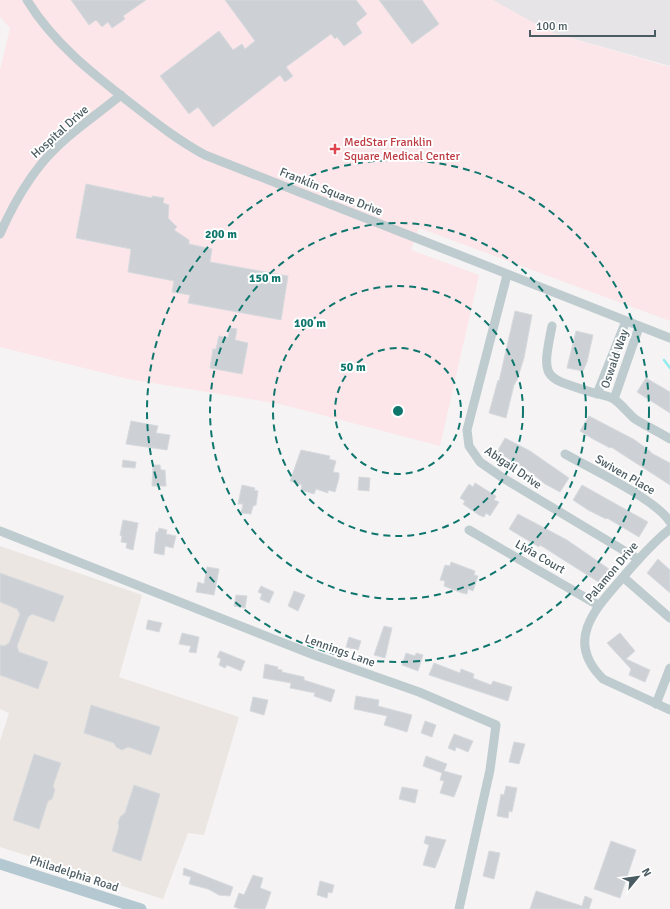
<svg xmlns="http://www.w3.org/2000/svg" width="670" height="909" viewBox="0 0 670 909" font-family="Signika,sans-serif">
  <rect width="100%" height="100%" fill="#f5f3f3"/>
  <path fill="#ebe6e1" d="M 0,546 L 142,595 L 119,677 L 239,717 L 204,835 L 188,833 L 163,899 L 0,847 L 0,741 L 9,713 L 0,709 Z"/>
  <path fill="#e6e4e6" d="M 492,0 L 670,0 L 670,66 L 550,32 Z"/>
  <path fill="#fce6e9" d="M 0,0 L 493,0 L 550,32 L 670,67 L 670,321 L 419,228 L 411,250 L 479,275 L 440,446 L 280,404 L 128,379 L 0,347 L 0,70 L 10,28 L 0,17 Z"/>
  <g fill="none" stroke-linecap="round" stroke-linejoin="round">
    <path stroke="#91eced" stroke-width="2.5" d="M 664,360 L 670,368"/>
  </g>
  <path fill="#cdd1d5" stroke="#d7dade" d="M 71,0 L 146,0 L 123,16 L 125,19 L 112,28 L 108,22 L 102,27 L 96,20 L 89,25 Z
    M 225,0 L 356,0 L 367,14 L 356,23 L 362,33 L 344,46 L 337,37 L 335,39 L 331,34 L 286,67 L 293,76 L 285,82 L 280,75 L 213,127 L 198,107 L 189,114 L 160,76 L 219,31 L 233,50 L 242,44 L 245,49 L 255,41 Z
    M 379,0 L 422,0 L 439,24 L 412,44 Z
    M 86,184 L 152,198 L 152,196 L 164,198 L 163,203 L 169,205 L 168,218 L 177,227 L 174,230 L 189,240 L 189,244 L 212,249 L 210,262 L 288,276 L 281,320 L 188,303 L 190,295 L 172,292 L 174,281 L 128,272 L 131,249 L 76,238 Z
    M 515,311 L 532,315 L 524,358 L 517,380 L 514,385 L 506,418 L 489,413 L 498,380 L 499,381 Z
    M 230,328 L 237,329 L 235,340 L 248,343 L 242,374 L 210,368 L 213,349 L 216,349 L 219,336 L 228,338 Z
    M 576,331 L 593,335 L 587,362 L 583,371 L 567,368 Z
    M 646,378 L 670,392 L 670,413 L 637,392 Z
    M 589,416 L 635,440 L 651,452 L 651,453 L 670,463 L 670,485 L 611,447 L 610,448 L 593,439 L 580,431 Z
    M 131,421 L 158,426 L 156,433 L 170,435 L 167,450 L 126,444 Z
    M 505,438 L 530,451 L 569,478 L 560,492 L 545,484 L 529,471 L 497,452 Z
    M 301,450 L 330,456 L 329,459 L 336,461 L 333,472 L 339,473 L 339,478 L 335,492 L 328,490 L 328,493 L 316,489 L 314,494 L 301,490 L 302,485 L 290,481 Z
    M 123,460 L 136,462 L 135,468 L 122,467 Z
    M 153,465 L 160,465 L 161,470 L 165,470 L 166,486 L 152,486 Z
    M 359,477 L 370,478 L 369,491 L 358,490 Z
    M 475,483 L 496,496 L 494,500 L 499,502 L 490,516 L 486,513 L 484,517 L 479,515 L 463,504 L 465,501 L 460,498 L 469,484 L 473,487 Z
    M 242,485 L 255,488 L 254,490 L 258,491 L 256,505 L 253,506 L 251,514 L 241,513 L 243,504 L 238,504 Z
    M 582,485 L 648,522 L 639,537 L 607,518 L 606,519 L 588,510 L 573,500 Z
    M 518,514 L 567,540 L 609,569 L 600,583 L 540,545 L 539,547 L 509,529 Z
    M 123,520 L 138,523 L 133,550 L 126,548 L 127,543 L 121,542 L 122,536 L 120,535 Z
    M 159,528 L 167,530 L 166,534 L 176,536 L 173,548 L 165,546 L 164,555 L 154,553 L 156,532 L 158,532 Z
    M 658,559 L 670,570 L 670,593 L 647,573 Z
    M 451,562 L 475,571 L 474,575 L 478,576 L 473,591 L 468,589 L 467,594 L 462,593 L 444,586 L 445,581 L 440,580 L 445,565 L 450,566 Z
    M 207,567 L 219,569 L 214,595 L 196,592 L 198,582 L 204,584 Z
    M 0,573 L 64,596 L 54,622 L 32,614 L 28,617 L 17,646 L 19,652 L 48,662 L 38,689 L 0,675 L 0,645 L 4,646 L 9,643 L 20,614 L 17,609 L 0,602 Z
    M 261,586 L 274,592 L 269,603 L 260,599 L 262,594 L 258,592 Z
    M 294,591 L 305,595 L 298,611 L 288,606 Z
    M 236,595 L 247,596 L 245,608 L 234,606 Z
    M 148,620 L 162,623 L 159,632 L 146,629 Z
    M 384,626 L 392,628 L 385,658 L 374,655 Z
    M 182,633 L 199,637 L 196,653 L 189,652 L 191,646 L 179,644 Z
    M 620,633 L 635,651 L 626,659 L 650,670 L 645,682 L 629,675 L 631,669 L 607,643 Z
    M 349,637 L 361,641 L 358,650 L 346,647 Z
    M 220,651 L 245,661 L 241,671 L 227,665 L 225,668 L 219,665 L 221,659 L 217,657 Z
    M 406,653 L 415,656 L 416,653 L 423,655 L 418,671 L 402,665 Z
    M 434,663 L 460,673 L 461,669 L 474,674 L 473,678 L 491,685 L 493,681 L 512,687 L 508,701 L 429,675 Z
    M 265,664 L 278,667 L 277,669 L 282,670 L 282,672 L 304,677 L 304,680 L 335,690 L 331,702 L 314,696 L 315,693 L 290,688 L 291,683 L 263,678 Z
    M 356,696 L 379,700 L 378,706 L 412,715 L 407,732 L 384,725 L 387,716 L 354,709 Z
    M 253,697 L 268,700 L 264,715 L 250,711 Z
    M 91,705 L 160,727 L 151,755 L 128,747 L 122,750 L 116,747 L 114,743 L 84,733 Z
    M 425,721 L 436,725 L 432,737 L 421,733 Z
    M 454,734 L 473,741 L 468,752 L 456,747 L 455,751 L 448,748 Z
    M 514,742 L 525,744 L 519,764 L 509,762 Z
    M 34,754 L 61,763 L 53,786 L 55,790 L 52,799 L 48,801 L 39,829 L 13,820 Z
    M 426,756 L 447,764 L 444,771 L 462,776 L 454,797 L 440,793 L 444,781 L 440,780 L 442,773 L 423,766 Z
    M 134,785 L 160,794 L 141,861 L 112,851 L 119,827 L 118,823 L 120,817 L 125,813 Z
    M 506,786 L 517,788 L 512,812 L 509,811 L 508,818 L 497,816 L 501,794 L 504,795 Z
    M 402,787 L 418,790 L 415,803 L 399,799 Z
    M 426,836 L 446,840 L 435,868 L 423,865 L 429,845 L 424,843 Z
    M 611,841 L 636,850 L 620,898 L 594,889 Z
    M 489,851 L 500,853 L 494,879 L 483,876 Z
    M 184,868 L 233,887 L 230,896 L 219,895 L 208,889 L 189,884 L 191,877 L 183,875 Z
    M 253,875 L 263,878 L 260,888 L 271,892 L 265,909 L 240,909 L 234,907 L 239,893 L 244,895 Z
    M 320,881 L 334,885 L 332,893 L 328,892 L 327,898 L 317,895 Z
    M 536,891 L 582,906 L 585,896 L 592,899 L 589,909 L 530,909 Z"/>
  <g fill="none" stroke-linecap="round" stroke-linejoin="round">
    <path stroke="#becbcf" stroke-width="9" d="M 27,0 C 53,43 93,74 133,105 C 156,123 179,141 205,155 L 670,338
      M 0,234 C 11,209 24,185 42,163 C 63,137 94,117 121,95
      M 507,275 L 467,430 L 469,446 L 480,462 L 503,478 L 638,559
      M 552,326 C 541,380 543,377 594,393 C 601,395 610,396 615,400 C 622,405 628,413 635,419 C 646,426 659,432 670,439
      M 597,394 L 626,321
      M 614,399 L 639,327
      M 565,454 C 590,468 657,500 670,522
      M 670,529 C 652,543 638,560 623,577 C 595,609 564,641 603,679 L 670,710
      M 469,530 L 598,605
      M 0,531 L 314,655 L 419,692 L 496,725 L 490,770 L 459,909
      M 623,577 L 670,618
      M 656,704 L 670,668"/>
    <path stroke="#b3c8d1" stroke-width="11" d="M 0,864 L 141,909"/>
  </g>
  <g fill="none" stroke="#0f766e" stroke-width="2" stroke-dasharray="7 5">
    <circle cx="398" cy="411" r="63"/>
    <circle cx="398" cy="411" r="125"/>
    <circle cx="398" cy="411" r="188"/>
    <circle cx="398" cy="411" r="251"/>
  </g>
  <path fill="#e0444e" stroke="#fff" stroke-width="1.5" d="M333 143h4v4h4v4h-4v4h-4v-4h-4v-4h4z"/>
  <g text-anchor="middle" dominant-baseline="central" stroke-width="4" stroke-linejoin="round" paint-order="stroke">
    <g font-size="12" fill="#4a5b61" stroke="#fff">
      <text transform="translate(60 132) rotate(-42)">Hospital Drive</text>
      <text transform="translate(331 192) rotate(22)">Franklin Square Drive</text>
      <text transform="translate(615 359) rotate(-71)">Oswald Way</text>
      <text transform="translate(513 468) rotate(34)">Abigail Drive</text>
      <text transform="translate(625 475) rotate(30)">Swiven Place</text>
      <text transform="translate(540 557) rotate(30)">Livia Court</text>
      <text transform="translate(612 572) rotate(-50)">Palamon Drive</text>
      <text transform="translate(340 651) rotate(20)">Lennings Lane</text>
      <text transform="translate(74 874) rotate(18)">Philadelphia Road</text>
    </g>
    <g font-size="12" fill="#be3a42" stroke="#fff" text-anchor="start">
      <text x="344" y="142">MedStar Franklin<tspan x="344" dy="14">Square Medical Center</tspan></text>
    </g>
  </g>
  <circle cx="398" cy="411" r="6" fill="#0f766e" stroke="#fff" stroke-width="2"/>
  <g font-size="12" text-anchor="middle" font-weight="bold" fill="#0f766e" stroke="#fff" stroke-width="4" stroke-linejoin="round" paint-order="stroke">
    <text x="221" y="238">200 m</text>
    <text x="265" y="282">150 m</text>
    <text x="310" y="327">100 m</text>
    <text x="353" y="371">50 m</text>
  </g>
  <g transform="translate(638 877) rotate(61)" stroke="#ffffff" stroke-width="3" paint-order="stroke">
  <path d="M0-3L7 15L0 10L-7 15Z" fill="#4a5b61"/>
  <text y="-6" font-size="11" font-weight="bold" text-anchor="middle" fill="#4a5b61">N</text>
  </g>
  <path d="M530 30v6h125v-6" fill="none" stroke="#4a5b61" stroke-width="2"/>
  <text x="536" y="30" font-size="12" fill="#4a5b61" stroke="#ffffff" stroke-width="3" paint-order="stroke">100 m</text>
</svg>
